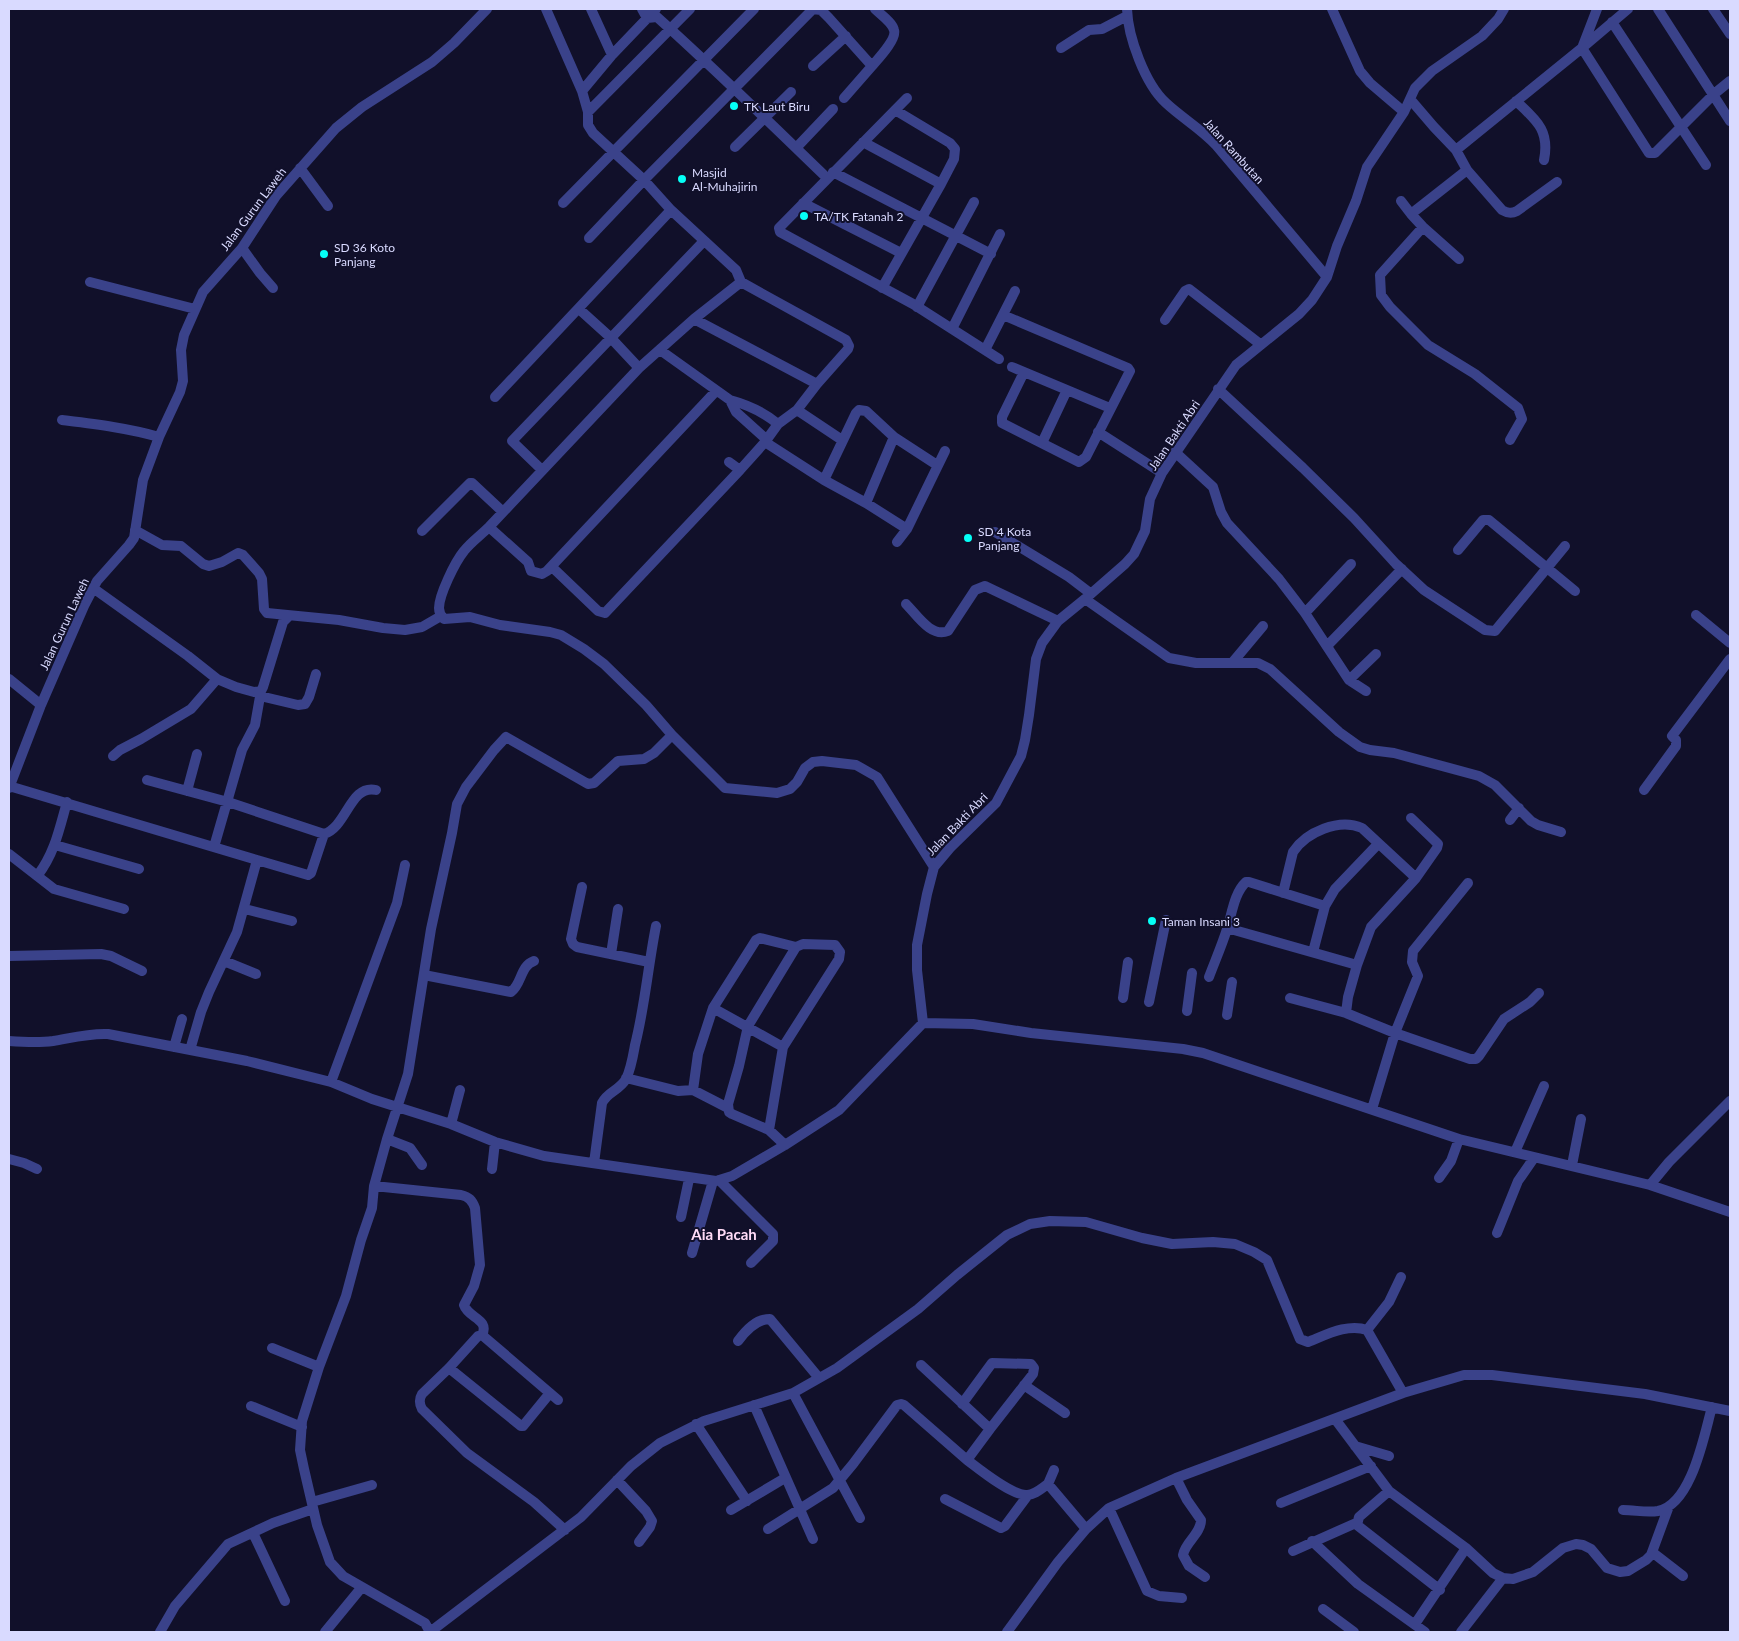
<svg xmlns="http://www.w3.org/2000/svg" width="1739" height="1641" viewBox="0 0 1739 1641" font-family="Lato,sans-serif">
  <rect width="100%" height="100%" fill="#11102a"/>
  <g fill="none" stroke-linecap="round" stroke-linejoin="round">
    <path stroke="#3a428a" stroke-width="10" d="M 546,9 L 582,91 L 588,112 L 588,125 L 593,133 L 644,180 L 589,238
      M 591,9 L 612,55
      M 642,9 L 647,18 L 657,17 C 715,69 771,124 827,178
      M 1127,9 C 1128,37 1145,84 1166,103 C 1182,118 1200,128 1216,145 L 1327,277
      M 1332,9 L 1360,71 L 1370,83 L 1404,112
      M 1597,9 L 1582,48 L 1649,153 L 1655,153 L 1714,94 L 1730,81
      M 1658,9 L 1730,121
      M 1713,9 L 1730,34
      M 1612,22 L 1706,165
      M 1061,48 L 1089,30 L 1102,29 L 1127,16
      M 813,66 L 846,36
      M 872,66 C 878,59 897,39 894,30 C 892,22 881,15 875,9
      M 582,91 L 612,55 L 656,9
      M 844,98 L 872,66 L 829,18 L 821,10 L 813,9 L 644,180 L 671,210 L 736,270 L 741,282 L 846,340 L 849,346 L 848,349 L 817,384 L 797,410 L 778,424 L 765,442 L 824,480 L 866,503 L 907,529
      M 907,98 L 779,228 L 780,232 L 913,304 L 999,359
      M 1410,99 L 1434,127 L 1456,150 L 1467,170 L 1502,210 C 1507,213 1511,214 1517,211 L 1557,182
      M 1516,101 C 1536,120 1550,130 1544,160
      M 588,112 L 690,9
      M 863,142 L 941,184
      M 735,147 L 791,92
      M 796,148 L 833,109
      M 1456,150 L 1582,48 L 1628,9
      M 300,168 L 328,206
      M 833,172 L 991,254
      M 1401,201 L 1411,214 L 1467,170
      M 563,203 L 754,9
      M 803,203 L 901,253
      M 1411,214 L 1423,227 L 1459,259
      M 1423,227 L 1380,275 L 1381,295 L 1390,307 L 1428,345 L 1475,374 L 1518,408 L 1522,419 L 1510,440
      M 242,248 L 260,273 L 273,288
      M 90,282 L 195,309
      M 741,282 L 694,319 L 639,368 L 489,527 C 481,535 471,542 464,551 C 455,562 439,595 439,608 C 439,612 441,616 444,619 L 470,617 L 500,625 L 550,632 L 561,635 L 584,649 L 604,664 L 646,705 L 672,735 L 725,788 L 777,793 L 790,789 L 797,782 L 805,768 L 813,762 L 822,761 L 856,765 L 877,777 L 934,867
      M 882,288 L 941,184 L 954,159 L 955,149 L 950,143 L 895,110
      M 917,307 L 974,202
      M 579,309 L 610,337 L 639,368
      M 1003,315 L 1128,368 L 1130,371 L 1086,457 L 1079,462 L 1002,423 L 1002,417 L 1024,372
      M 694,319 L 817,384
      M 1165,320 L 1185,291 L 1189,289 L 1260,344
      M 952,329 L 1000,234
      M 660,350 L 730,400 L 736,412 L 766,439
      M 985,350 L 1015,291
      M 1012,367 L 1110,408
      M 1218,389 L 1303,468 L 1354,518 L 1396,564 L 1424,590 L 1485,630 L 1495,631 L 1565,546
      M 495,397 L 671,210
      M 730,400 C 748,405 764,412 778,424
      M 797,410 L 842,440
      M 62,420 C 94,424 128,428 159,437
      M 1098,432 L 1162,473
      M 1042,443 L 1067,390
      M 1175,452 L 1213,487 L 1221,512 L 1227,523 L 1279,579 L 1305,613 L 1349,680 L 1366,691
      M 729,462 L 740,470 L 765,442
      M 542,470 L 512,441 L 704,241
      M 824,480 L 856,413 L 859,410 L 866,411 L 894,437
      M 866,503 L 894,437 L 937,465
      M 489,527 L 528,562 L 531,571 L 542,574 L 547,571 L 716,391
      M 135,530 L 162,545 L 181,546 L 203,564 L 209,566 L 222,562 L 238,553 L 243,555 L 259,573 L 262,579 L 264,609 L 267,613 L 339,620 L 383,628 L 405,630 L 422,627 L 441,616
      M 422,531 L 470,483 L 472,483 L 503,512
      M 995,532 L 1069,577 L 1090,593
      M 897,542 L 907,529 L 945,451
      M 1458,550 L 1483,520 L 1489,520 L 1575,591
      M 552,567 L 598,611 L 605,613 L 740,470
      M 93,588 L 188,656 L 217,679 L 236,687 L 254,692 L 261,691 L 263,687 L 283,622 L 289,616
      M 1085,599 L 1169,658 L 1196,663 L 1258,663 L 1270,669 L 1339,732 L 1360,747 L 1370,750 L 1394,753 L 1479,776 L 1495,785 L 1531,821 L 1538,825 L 1561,832
      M 906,604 C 917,615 931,638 948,631 L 975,590 L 985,586 L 1058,621
      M 1305,613 L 1351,564
      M 1696,615 L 1730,643
      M 1327,646 L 1402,569
      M 1232,663 L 1263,626
      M 9,679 L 41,705
      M 1349,680 L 1376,654
      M 260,696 L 298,705 L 305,704 L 309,697 L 316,674
      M 113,756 L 120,750 L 141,739 L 191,709 L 217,679
      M 147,780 L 228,802 L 324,834 C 347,827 350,784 376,790
      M 9,786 L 257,860 L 237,932 L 209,992 L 201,1012 L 190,1050
      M 9,788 L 41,705 L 84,606 L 97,581 L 129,545 L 134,538 L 143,480 L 159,437 L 180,392 L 183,381 L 181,350 L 184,335 L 203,292 L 242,248 L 276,196 L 336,128 L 362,107 L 432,62 L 454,43 L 487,9
      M 1644,790 L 1676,746 L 1676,740 L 1672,736 L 1730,659
      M 187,791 L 197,754
      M 1510,820 L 1519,808
      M 55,845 L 139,869
      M 214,847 L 242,750 L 255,725 L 261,691
      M 9,854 L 54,889 L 124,909
      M 257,860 L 308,875 L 311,873 L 324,834
      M 38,875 C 55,852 59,830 67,802
      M 582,887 L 571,939 L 573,944 L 577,947 L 649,962
      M 1283,893 L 1293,852 C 1306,832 1339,818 1362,828 L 1416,878
      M 245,909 L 292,921
      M 1227,928 L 1357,965 L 1348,997 L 1346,1013 L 1395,1033 L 1470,1059 L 1476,1059 L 1479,1056 L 1504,1019 L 1530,1002 L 1539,993
      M 1313,952 L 1325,906 L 1335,889 L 1378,844
      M 611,954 L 618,909
      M 9,956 L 101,954 L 111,956 L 142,971
      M 224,961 L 256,974
      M 1357,965 L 1371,927 L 1416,878 L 1437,848 L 1438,844 L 1435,841 L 1411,818
      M 424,975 L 511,992 C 522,984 520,966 534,961
      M 1209,977 C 1215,961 1222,945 1227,929 C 1232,914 1234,893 1246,882 L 1249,882 L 1325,906
      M 1123,998 L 1128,962
      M 1290,998 L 1346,1013
      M 1149,1002 L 1166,920
      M 713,1008 L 783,1047 L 769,1130
      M 1187,1011 L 1192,973
      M 1227,1015 L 1232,982
      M 923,1023 L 917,970 L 917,945 L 927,894 L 934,867 L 950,848 L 996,803 L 1021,756 L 1025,740 L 1029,715 L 1036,659 L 1042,643 L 1058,621 L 1085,599 L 1125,564 L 1134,554 L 1145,531 L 1150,499 L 1162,473 L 1236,365 L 1299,314 L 1312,300 L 1327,277 L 1337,246 L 1356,201 L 1367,167 L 1404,112 L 1415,88 L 1432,71 L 1482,36 L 1498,19 L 1504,9
      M 9,1041 C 23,1042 38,1043 53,1041 C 71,1038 89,1033 108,1034 L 247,1061 L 331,1082 L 372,1099 L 451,1124 L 495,1142 L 544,1156 L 716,1181 L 732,1176 L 785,1145 L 839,1110 L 923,1023 L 973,1024 L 1031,1033 L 1183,1049 L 1203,1053 L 1459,1139 L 1650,1185 L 1730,1212
      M 174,1047 L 182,1019
      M 626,1078 L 678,1091 L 693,1090 L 728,1108
      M 331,1082 L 397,903 L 405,865
      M 693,1090 L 698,1054 L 713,1008 L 756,940 L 760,938 L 796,947 L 803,944 L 835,945 L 840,952 L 839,959 L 783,1047
      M 1372,1109 L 1395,1033 L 1418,976 L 1412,962 L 1413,951 L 1468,883
      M 451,1124 L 460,1090
      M 387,1139 L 410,1148 L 422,1165
      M 785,1145 L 769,1130 L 732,1114 L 729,1112 L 728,1104 L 739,1066 L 748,1026 L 796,947
      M 1515,1152 L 1544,1086
      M 9,1159 L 24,1163 L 37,1169
      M 594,1163 L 602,1103 C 608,1091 619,1091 626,1079 C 631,1069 633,1056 635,1045 C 645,1006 648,966 656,926
      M 1572,1165 L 1581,1119
      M 492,1169 L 495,1142
      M 1439,1178 L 1451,1161 L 1459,1139
      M 719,1180 L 773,1234 L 773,1241 L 751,1263
      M 1650,1185 L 1669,1162 L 1730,1101
      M 374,1186 L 461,1195 C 469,1197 472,1200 475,1208 L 480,1265 L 474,1286 L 464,1305 C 468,1318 490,1319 482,1335
      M 681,1217 L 689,1179
      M 1497,1233 L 1518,1181 L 1534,1158
      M 692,1253 L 713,1181
      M 1367,1330 L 1389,1302 L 1401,1277
      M 738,1341 C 746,1330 756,1319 770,1319 L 819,1378
      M 272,1348 L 319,1367
      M 449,1368 L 521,1426 L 523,1426 L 550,1393
      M 1024,1385 L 1065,1413
      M 793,1393 L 860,1518
      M 558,1400 L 482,1335 L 478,1336 L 449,1368 L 422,1394 C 419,1399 419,1403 422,1409 L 467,1453 L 534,1502 L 565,1530
      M 962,1404 L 992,1363 L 1031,1364 L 1034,1368 L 1033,1374 L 990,1429
      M 754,1405 L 813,1539
      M 251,1406 L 302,1427
      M 1335,1419 L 1389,1491 L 1466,1548 L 1493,1573 L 1503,1578 L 1513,1579 L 1533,1572 L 1563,1548 L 1576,1544 L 1583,1545 L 1591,1549 L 1607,1568 L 1620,1572 L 1628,1571 L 1646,1560 L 1651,1555 L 1669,1506
      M 696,1424 L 747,1501
      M 1355,1446 L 1389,1456
      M 967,1460 C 979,1469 1012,1496 1027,1495 C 1035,1495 1042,1488 1048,1484 L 1086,1529
      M 1176,1478 L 1187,1500 L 1201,1520 C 1201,1534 1185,1542 1183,1555 L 1189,1566 L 1205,1577
      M 617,1480 L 646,1511 L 652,1521 L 650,1527 L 639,1542
      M 1048,1484 L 1054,1470
      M 1389,1491 L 1359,1517 L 1357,1525 L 1440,1590
      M 945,1499 L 1001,1528 L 1005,1526 L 1028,1495
      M 312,1502 L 372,1485
      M 1281,1503 L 1371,1466
      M 1109,1508 L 1147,1591 L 1159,1596 L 1182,1598
      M 731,1510 L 785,1478
      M 1623,1510 C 1635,1510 1647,1513 1658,1511 C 1692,1504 1704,1435 1712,1407
      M 768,1529 L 833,1488 L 853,1464 L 897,1405 L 901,1404 L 904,1405 L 967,1460 L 990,1429 L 921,1365
      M 253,1533 L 285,1601
      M 1312,1541 L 1358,1584 L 1425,1632
      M 1293,1551 L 1356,1523
      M 1652,1552 L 1683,1576
      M 1323,1609 L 1354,1632
      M 1415,1624 L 1466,1548
      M 160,1632 L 175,1606 L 228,1544 L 273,1523 L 313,1509
      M 325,1632 L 362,1587
      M 430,1632 L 581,1517 L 631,1466 L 660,1443 L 704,1421 L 793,1393 L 837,1368 L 918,1309 L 957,1275 L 1007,1235 L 1030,1224 L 1050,1221 L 1086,1222 L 1142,1238 L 1172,1244 L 1213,1242 L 1235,1244 L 1254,1252 L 1267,1260 L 1300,1339 L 1308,1342 C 1326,1335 1348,1323 1367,1330 L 1403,1393
      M 430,1632 L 425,1623 L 343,1576 L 330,1562 L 317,1525 L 304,1469 L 300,1450 L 302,1421 L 319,1367 L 346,1296 L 361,1240 L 372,1208 L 374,1186 L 387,1139 L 408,1074 L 431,929 L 452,833 L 457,804 L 466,787 L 494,750 L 506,737 L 588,784 L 594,783 L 618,761 L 644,759 L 654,753 L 672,735
      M 1007,1632 L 1058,1562 L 1086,1529 L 1109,1508 L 1176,1478 L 1403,1393 L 1464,1375 L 1492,1375 L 1645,1394 L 1730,1411
      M 1461,1632 L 1503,1578"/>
  </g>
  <g fill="#05fff6" stroke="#11102a" stroke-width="2">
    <circle cx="734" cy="106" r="5"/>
    <circle cx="682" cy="179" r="5"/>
    <circle cx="804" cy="216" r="5"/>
    <circle cx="324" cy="254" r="5"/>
    <circle cx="968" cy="538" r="5"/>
    <circle cx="1152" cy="921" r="5"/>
  </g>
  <g text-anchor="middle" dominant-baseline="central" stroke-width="4" stroke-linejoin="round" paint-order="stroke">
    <g font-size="12" fill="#d9daff" stroke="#11102a" text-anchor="start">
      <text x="744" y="106">TK Laut Biru</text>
      <text x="692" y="172">Masjid<tspan x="692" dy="14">Al-Muhajirin</tspan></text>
      <text x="814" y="216">TA/TK Fatanah 2</text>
      <text x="334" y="247">SD 36 Koto<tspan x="334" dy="14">Panjang</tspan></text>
      <text x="978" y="531">SD 4 Kota<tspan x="978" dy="14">Panjang</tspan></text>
      <text x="1162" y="921">Taman Insani 3</text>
    </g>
    <g font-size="12" fill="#d9daff" stroke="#11102a">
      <text transform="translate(1234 151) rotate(48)">Jalan Rambutan</text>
      <text transform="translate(253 209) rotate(-53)">Jalan Gurun Laweh</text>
      <text transform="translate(1174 435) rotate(-56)">Jalan Bakti Abri</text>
      <text transform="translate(64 624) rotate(-65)">Jalan Gurun Laweh</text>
      <text transform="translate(957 824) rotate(-46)">Jalan Bakti Abri</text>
    </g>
    <g font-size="15" font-weight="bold" fill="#ffdbf7" stroke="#11102a">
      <text x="724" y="1234">Aia Pacah</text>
    </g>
  </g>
  <rect width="1739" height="1641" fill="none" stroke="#d9daff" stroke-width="20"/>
</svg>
